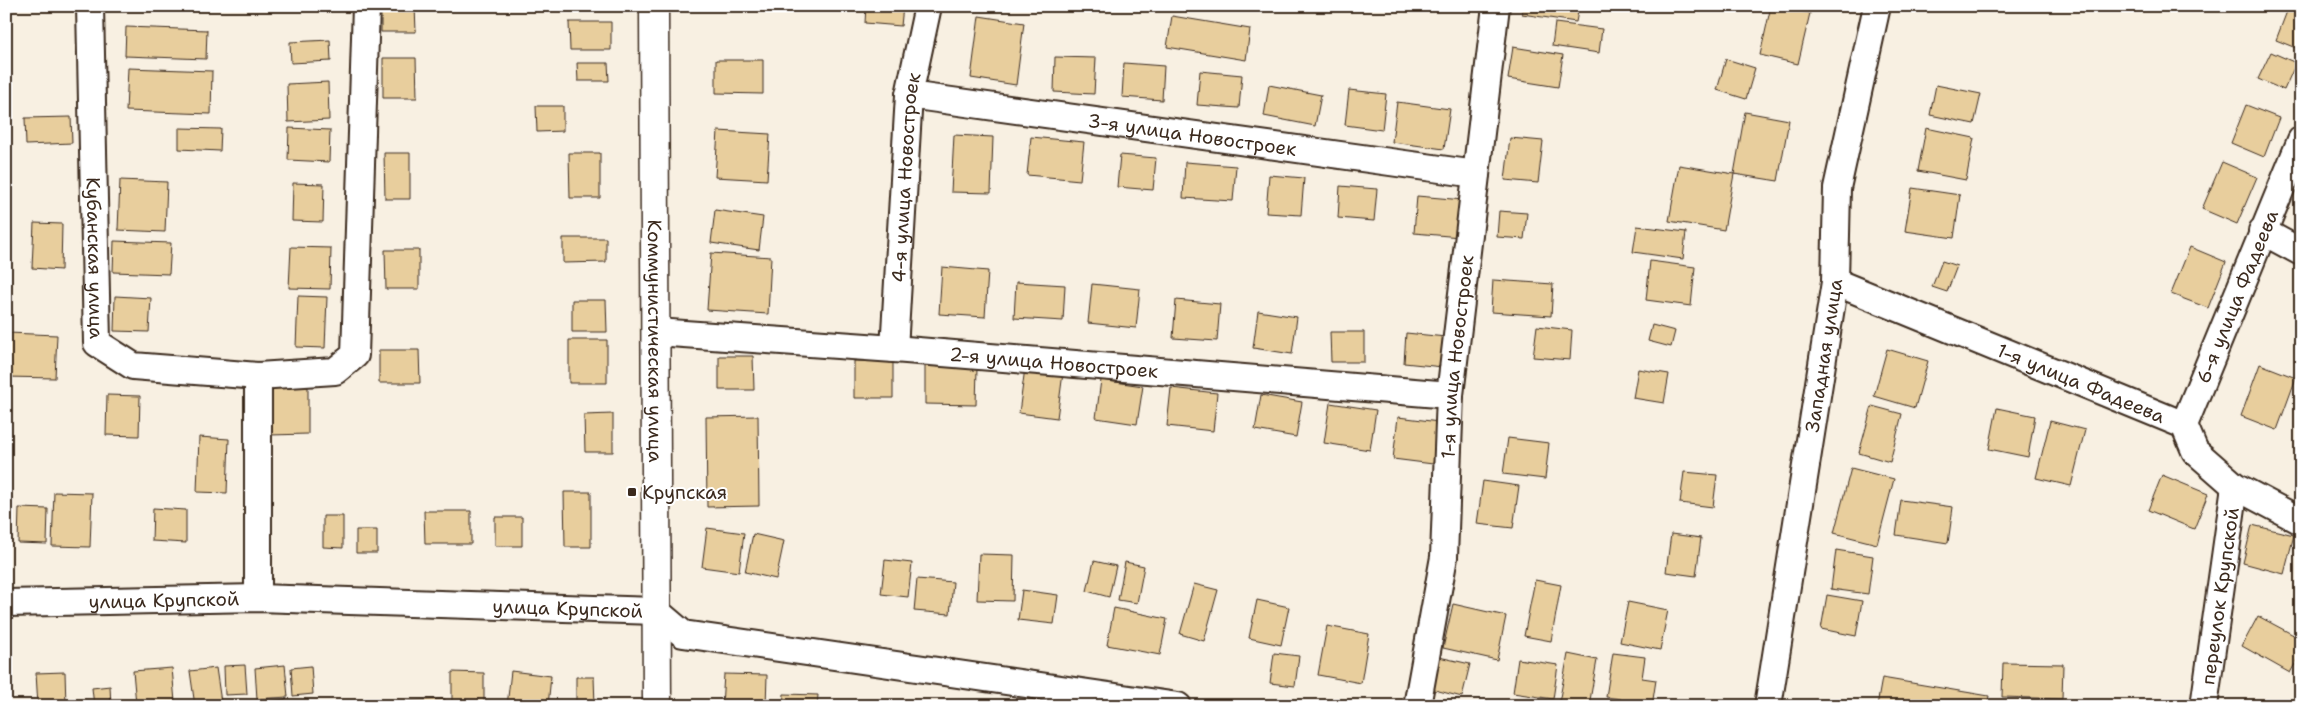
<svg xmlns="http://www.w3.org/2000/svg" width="2307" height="712" viewBox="0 0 2307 712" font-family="'Shantell Sans',sans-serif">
  <rect width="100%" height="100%" fill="#f8f0e2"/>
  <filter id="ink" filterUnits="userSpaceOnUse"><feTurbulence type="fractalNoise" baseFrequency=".02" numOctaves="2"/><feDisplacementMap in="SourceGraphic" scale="10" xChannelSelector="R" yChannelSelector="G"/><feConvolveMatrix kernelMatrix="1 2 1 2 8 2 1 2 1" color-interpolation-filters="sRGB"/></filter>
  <g filter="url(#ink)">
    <path fill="#e8ce9d" stroke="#3b2a1e" d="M 381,6 L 415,6 L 416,32 L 381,32 Z
      M 866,6 L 903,6 L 901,26 L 865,23 Z
      M 1523,6 L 1579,6 L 1576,22 L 1522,14 Z
      M 1771,6 L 1810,13 L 1798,64 L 1760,55 Z
      M 2289,6 L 2301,6 L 2301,50 L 2276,40 Z
      M 979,16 L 1024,23 L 1016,85 L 971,78 Z
      M 1172,16 L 1250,29 L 1246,60 L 1167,47 Z
      M 569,22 L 611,22 L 611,50 L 570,50 Z
      M 1555,23 L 1602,29 L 1599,53 L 1552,46 Z
      M 126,27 L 207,30 L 206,59 L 125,56 Z
      M 330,40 L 331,61 L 291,63 L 290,42 Z
      M 1513,47 L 1563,55 L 1558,87 L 1508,79 Z
      M 2271,52 L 2296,63 L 2284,90 L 2258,79 Z
      M 1055,57 L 1096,58 L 1094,94 L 1054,92 Z
      M 383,58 L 416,58 L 417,98 L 383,98 Z
      M 1726,59 L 1755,68 L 1746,99 L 1717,90 Z
      M 716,60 L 763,60 L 763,94 L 716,93 Z
      M 577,63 L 608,63 L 609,81 L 578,81 Z
      M 1124,63 L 1164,66 L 1162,100 L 1122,97 Z
      M 128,68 L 212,71 L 211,114 L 126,111 Z
      M 1200,71 L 1242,75 L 1239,108 L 1197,105 Z
      M 328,82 L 329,120 L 288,122 L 287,84 Z
      M 1269,85 L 1321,95 L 1315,126 L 1264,116 Z
      M 1936,85 L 1981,94 L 1974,124 L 1930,115 Z
      M 1349,90 L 1386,94 L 1382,130 L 1345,125 Z
      M 1397,102 L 1450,109 L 1444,149 L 1392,142 Z
      M 2246,105 L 2279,118 L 2264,157 L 2231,143 Z
      M 536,106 L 563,106 L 563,131 L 537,132 Z
      M 1745,112 L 1789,120 L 1778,181 L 1734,174 Z
      M 71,117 L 72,143 L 26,145 L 25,118 Z
      M 179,128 L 221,129 L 220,151 L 179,149 Z
      M 289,128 L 330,130 L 329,162 L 288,160 Z
      M 1926,128 L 1974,138 L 1966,180 L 1918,171 Z
      M 718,131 L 770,134 L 767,180 L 715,177 Z
      M 954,135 L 993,137 L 991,193 L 951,192 Z
      M 1031,137 L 1084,142 L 1080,180 L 1027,175 Z
      M 1510,138 L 1543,141 L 1538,183 L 1505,180 Z
      M 384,153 L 410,153 L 410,199 L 385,199 Z
      M 569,153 L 600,153 L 600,198 L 570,198 Z
      M 1120,155 L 1156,158 L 1153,190 L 1117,187 Z
      M 1185,162 L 1236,166 L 1233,201 L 1183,198 Z
      M 2222,162 L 2257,177 L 2237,224 L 2202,209 Z
      M 1679,165 L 1734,174 L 1724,230 L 1669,221 Z
      M 1269,175 L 1304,178 L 1301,215 L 1266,213 Z
      M 120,180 L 167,182 L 165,232 L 118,230 Z
      M 293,183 L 324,184 L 323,222 L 292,221 Z
      M 1340,186 L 1377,189 L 1374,221 L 1338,218 Z
      M 1912,188 L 1960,195 L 1954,238 L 1905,231 Z
      M 1417,196 L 1464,200 L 1460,237 L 1414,233 Z
      M 715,210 L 763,217 L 759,250 L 711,243 Z
      M 1499,211 L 1527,213 L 1524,239 L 1497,237 Z
      M 34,223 L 62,224 L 61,270 L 32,268 Z
      M 1637,226 L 1686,232 L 1683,259 L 1633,252 Z
      M 563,238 L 606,238 L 606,262 L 563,263 Z
      M 114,241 L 171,243 L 169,274 L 113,272 Z
      M 291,247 L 331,248 L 330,289 L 289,288 Z
      M 2190,247 L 2226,262 L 2208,308 L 2171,294 Z
      M 385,250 L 419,250 L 419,289 L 386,289 Z
      M 711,253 L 771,257 L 768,314 L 707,310 Z
      M 1650,261 L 1695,267 L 1691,306 L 1646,300 Z
      M 1942,261 L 1957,266 L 1947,292 L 1932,287 Z
      M 942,267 L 988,271 L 985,317 L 939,314 Z
      M 1493,280 L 1553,284 L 1551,316 L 1491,312 Z
      M 1016,282 L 1065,285 L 1063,321 L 1014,318 Z
      M 1092,284 L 1140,289 L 1136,328 L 1088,323 Z
      M 115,296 L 151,298 L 149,332 L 114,331 Z
      M 298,296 L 327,297 L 325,348 L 296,347 Z
      M 572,300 L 606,300 L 607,332 L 572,332 Z
      M 1176,300 L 1220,304 L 1217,341 L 1173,338 Z
      M 1258,311 L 1297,317 L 1292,354 L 1253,348 Z
      M 1652,325 L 1675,331 L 1671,347 L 1648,341 Z
      M 1537,326 L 1572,330 L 1570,360 L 1533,357 Z
      M 1330,332 L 1364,332 L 1364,362 L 1331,362 Z
      M 8,333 L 57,335 L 55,378 L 6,377 Z
      M 1406,333 L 1446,337 L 1443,367 L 1404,363 Z
      M 569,340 L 607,340 L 607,383 L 569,383 Z
      M 1887,349 L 1928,361 L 1915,408 L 1874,396 Z
      M 379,350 L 419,350 L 420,383 L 379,383 Z
      M 719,356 L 753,356 L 754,390 L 719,390 Z
      M 854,361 L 893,361 L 893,398 L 854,398 Z
      M 2260,364 L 2296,378 L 2277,430 L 2241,416 Z
      M 925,366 L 977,368 L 976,405 L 925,404 Z
      M 1025,368 L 1063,373 L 1057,418 L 1019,413 Z
      M 1638,369 L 1669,374 L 1664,403 L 1633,398 Z
      M 1101,380 L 1143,386 L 1137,424 L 1096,418 Z
      M 270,387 L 308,387 L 308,434 L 270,435 Z
      M 1171,388 L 1217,393 L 1213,431 L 1167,426 Z
      M 107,395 L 140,396 L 139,436 L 106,435 Z
      M 1261,395 L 1302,402 L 1296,437 L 1255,430 Z
      M 1330,403 L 1376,410 L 1370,450 L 1324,443 Z
      M 1872,406 L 1902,414 L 1890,462 L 1859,453 Z
      M 1997,408 L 2035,416 L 2028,457 L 1989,449 Z
      M 613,414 L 613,452 L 585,452 L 584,415 Z
      M 758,416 L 759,506 L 707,507 L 706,417 Z
      M 1398,417 L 1439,422 L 1433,464 L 1393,459 Z
      M 2050,421 L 2085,430 L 2071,486 L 2036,478 Z
      M 199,437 L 229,439 L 227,493 L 197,492 Z
      M 1508,438 L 1549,443 L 1545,479 L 1503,474 Z
      M 1851,468 L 1894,479 L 1877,544 L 1834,533 Z
      M 1684,472 L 1717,475 L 1713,507 L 1680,503 Z
      M 2162,475 L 2208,494 L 2194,529 L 2148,510 Z
      M 1483,481 L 1519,486 L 1513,528 L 1477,524 Z
      M 54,492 L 92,493 L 90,547 L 52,546 Z
      M 564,492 L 591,492 L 591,547 L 565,547 Z
      M 1901,500 L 1953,507 L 1948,543 L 1896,535 Z
      M 19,508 L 48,509 L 47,544 L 18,543 Z
      M 153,508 L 186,510 L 186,543 L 152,541 Z
      M 424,511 L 471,511 L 471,544 L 425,544 Z
      M 323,516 L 343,516 L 343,548 L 323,547 Z
      M 495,517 L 522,517 L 522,546 L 495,546 Z
      M 2252,525 L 2294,535 L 2284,574 L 2243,563 Z
      M 707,528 L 744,533 L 739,572 L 702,567 Z
      M 356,530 L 377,530 L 377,553 L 356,553 Z
      M 753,534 L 784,541 L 776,579 L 745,572 Z
      M 1671,534 L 1701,538 L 1696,576 L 1666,572 Z
      M 1836,550 L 1873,556 L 1868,594 L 1831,589 Z
      M 979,554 L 1014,555 L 1013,601 L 977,600 Z
      M 885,560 L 912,563 L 908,597 L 881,594 Z
      M 1094,561 L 1116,566 L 1109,597 L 1087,591 Z
      M 1125,562 L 1144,566 L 1137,603 L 1118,600 Z
      M 917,579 L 953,582 L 950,614 L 914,611 Z
      M 1535,580 L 1561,585 L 1551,641 L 1524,636 Z
      M 1194,584 L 1218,590 L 1204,641 L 1180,634 Z
      M 1022,590 L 1058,595 L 1054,624 L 1018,620 Z
      M 1827,595 L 1862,601 L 1856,636 L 1821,629 Z
      M 1257,600 L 1289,607 L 1281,645 L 1249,638 Z
      M 1628,602 L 1668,610 L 1660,650 L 1620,642 Z
      M 1453,604 L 1506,616 L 1497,660 L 1443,648 Z
      M 1114,608 L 1167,619 L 1160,655 L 1107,645 Z
      M 2258,616 L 2301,639 L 2301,653 L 2290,673 L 2242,646 Z
      M 1327,626 L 1369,634 L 1361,683 L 1318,675 Z
      M 1274,653 L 1299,656 L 1295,686 L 1270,683 Z
      M 1613,653 L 1645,657 L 1642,678 L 1656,680 L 1652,706 L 1620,706 L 1621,699 L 1606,697 Z
      M 1568,654 L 1597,660 L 1589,706 L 1559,703 Z
      M 1439,657 L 1470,664 L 1462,697 L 1431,689 Z
      M 1518,659 L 1558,665 L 1553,699 L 1513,693 Z
      M 2003,663 L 2063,664 L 2062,699 L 2002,697 Z
      M 245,665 L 247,694 L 225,695 L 224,666 Z
      M 285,665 L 288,697 L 257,699 L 255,668 Z
      M 311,666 L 313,694 L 293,696 L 291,668 Z
      M 172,668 L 175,702 L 136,704 L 133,671 Z
      M 216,668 L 221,702 L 195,706 L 190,671 Z
      M 511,671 L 551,676 L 548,706 L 507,706 Z
      M 65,672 L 66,706 L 38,706 L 36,673 Z
      M 452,672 L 484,673 L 484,704 L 452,704 Z
      M 724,674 L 767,675 L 766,706 L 722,706 Z
      M 576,677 L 594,677 L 595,706 L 576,706 Z
      M 1882,678 L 1989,696 L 1987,706 L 1877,706 Z
      M 110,686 L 111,706 L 94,706 L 92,688 Z
      M 784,694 L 818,695 L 817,706 L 783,706 Z
      M 285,699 L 286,706 L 268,706 L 268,701 Z
      M 445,699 L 445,706 L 379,706 L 379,702 Z
      M 833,702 L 860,704 L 860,706 L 833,706 Z"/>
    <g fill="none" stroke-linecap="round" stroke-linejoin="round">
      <g stroke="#3b2a1e" stroke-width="30">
        <g id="street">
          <path id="s1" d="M 90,6 L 97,343 L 133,366 L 258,376 L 335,371 L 355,355 L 366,6"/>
          <path id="s2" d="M 909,95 L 1476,174"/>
          <path d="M 2262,231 L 2301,252"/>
          <path id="s3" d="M 1835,282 L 2184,425 L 2195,451 L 2235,486 L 2301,521"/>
          <path id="s4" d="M 656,332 L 894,349 L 1450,395"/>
          <path id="s5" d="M 894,349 L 909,95 L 928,6"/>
          <path id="s6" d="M 2184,425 L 2301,140"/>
          <path d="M 258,598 L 258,376"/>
          <path id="s7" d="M 6,603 L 258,598 L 656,611 L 683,634 L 1178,706"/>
          <path id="s8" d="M 1417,706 L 1444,557 L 1450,395 L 1496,6"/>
          <path id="s9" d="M 1768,706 L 1835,282 L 1837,188 L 1877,6"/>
          <path id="s10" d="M 2204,706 L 2235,486"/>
        </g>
      </g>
      <g stroke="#3b2a1e" stroke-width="31">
        <g id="secondary">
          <path id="s11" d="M 654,6 L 657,706"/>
        </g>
      </g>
      <use href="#street" stroke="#fff" stroke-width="26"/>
      <use href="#secondary" stroke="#fff" stroke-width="28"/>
    </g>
  </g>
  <rect fill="#3b2a1e" stroke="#fff" stroke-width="2" x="627" y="487" width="10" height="10" rx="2.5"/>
  <g text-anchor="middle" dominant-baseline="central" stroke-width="4" stroke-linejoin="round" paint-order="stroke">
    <g font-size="19" fill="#3b2a1e" stroke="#fff">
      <text stroke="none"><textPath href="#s2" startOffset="286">3-я улица Новостроек</textPath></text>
      <text stroke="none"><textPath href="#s5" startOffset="172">4-я улица Новостроек</textPath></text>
      <text stroke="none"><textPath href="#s1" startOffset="252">Кубанская улица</textPath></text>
      <text stroke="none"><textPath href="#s6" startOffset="139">6-я улица Фадеева</textPath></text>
      <text stroke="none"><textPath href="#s11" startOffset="335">Коммунистическая улица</textPath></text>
      <text stroke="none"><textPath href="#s9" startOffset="355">Западная улица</textPath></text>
      <text stroke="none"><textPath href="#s8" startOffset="352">1-я улица Новостроек</textPath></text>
      <text stroke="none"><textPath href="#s4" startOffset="399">2-я улица Новостроек</textPath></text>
      <text stroke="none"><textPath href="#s3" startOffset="266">1-я улица Фадеева</textPath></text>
      <text stroke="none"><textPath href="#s10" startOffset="111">переулок Крупской</textPath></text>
      <text stroke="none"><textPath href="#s7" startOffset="158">улица Крупской</textPath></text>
      <text stroke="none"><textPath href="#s7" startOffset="562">улица Крупской</textPath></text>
    </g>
    <g font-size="19" fill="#3b2a1e" stroke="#fff" text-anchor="start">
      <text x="642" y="492">Крупская</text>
    </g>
  </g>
  <rect width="2307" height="712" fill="none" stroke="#fff" stroke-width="25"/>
  <rect x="12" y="12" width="2282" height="687" fill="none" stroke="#3b2a1e" stroke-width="2" filter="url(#ink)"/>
</svg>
